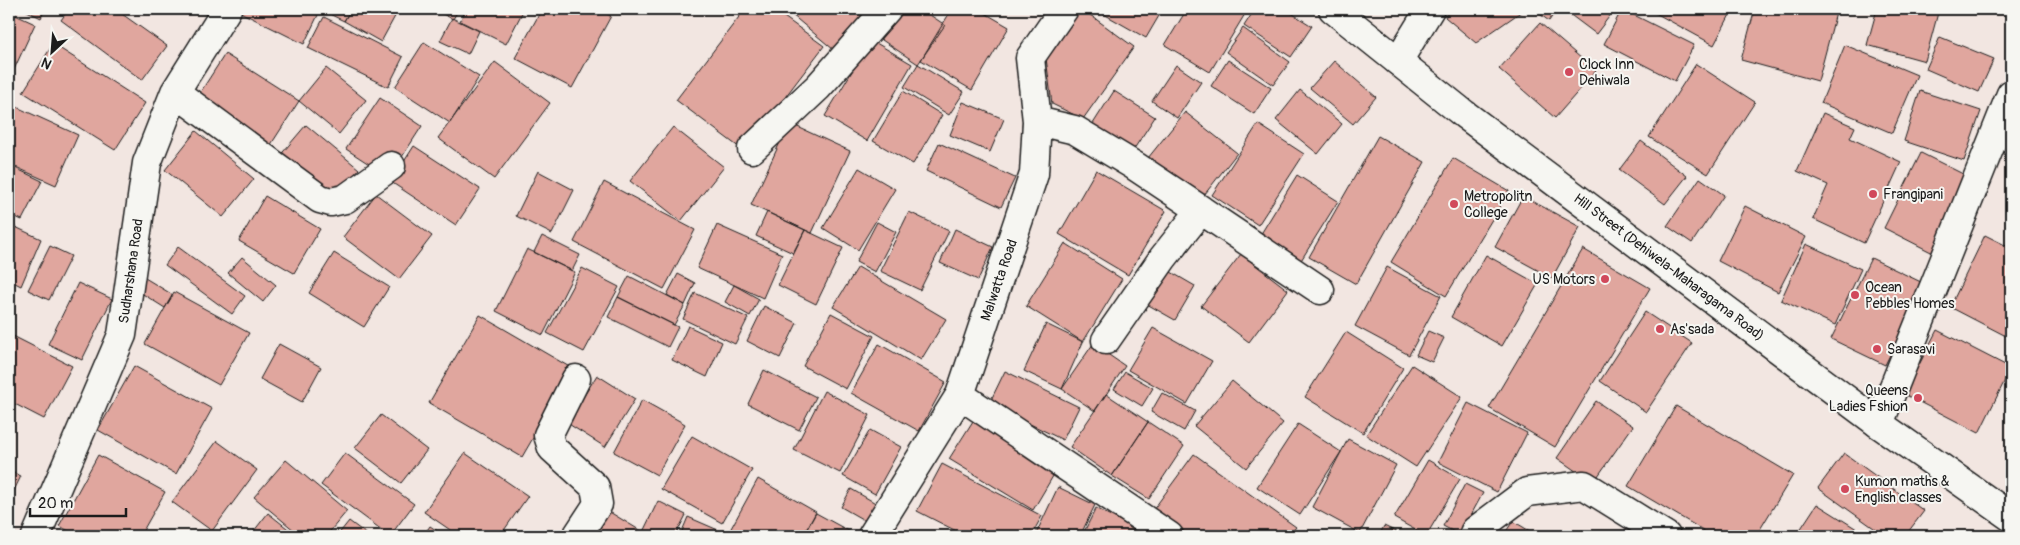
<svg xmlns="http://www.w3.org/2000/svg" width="2020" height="545" viewBox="0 0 2020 545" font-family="Pangolin,sans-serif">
  <rect width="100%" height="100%" fill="#f2e6e1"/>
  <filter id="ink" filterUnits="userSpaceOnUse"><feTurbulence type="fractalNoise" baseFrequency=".02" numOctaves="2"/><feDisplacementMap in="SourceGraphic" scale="10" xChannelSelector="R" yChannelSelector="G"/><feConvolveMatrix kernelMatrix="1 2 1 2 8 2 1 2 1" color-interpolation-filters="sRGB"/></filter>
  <g filter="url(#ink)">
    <path fill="#e0a69e" stroke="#1c1c1c" d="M 23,9 L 45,9 L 41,18 Z
      M 69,9 L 115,9 L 167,46 L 142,80 L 61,20 Z
      M 234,9 L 305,9 L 318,15 L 304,44 Z
      M 319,9 L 351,9 L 344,21 Z
      M 351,9 L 399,9 L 381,42 L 344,21 Z
      M 432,9 L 459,9 L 453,19 Z
      M 466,9 L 524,9 L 506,44 L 460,21 Z
      M 542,9 L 597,9 L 611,16 L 572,88 L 515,58 Z
      M 745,9 L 773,9 L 824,46 L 744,151 L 676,100 Z
      M 785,9 L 880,9 L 840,55 Z
      M 894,9 L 921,9 L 945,25 L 918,64 L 876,36 Z
      M 952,9 L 978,9 L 1009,27 L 972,90 L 921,60 Z
      M 1082,9 L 1134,47 L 1083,119 L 1052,104 L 1046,58 Z
      M 1095,9 L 1163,9 L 1146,38 Z
      M 1187,9 L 1248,9 L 1210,72 L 1165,45 Z
      M 1255,9 L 1285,9 L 1312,26 L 1291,57 L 1244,26 Z
      M 1451,9 L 1525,9 L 1476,43 L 1445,17 Z
      M 1533,9 L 1557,9 L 1549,21 Z
      M 1565,9 L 1615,9 L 1596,34 L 1564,10 Z
      M 1622,9 L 1694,45 L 1675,81 L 1604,44 Z
      M 1648,9 L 1733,9 L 1714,45 Z
      M 1755,9 L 1837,9 L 1818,81 L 1741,60 Z
      M 1877,9 L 1939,9 L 1925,61 L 1867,45 Z
      M 9,12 L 35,24 L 11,76 L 9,75 Z
      M 324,17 L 403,57 L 388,87 L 308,48 Z
      M 452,18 L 479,31 L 468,54 L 440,41 Z
      M 1540,23 L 1596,71 L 1555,118 L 1499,69 Z
      M 1243,28 L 1290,62 L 1273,85 L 1226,52 Z
      M 1940,37 L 1994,59 L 1979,92 L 1926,69 Z
      M 871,40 L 912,64 L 867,141 L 825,116 Z
      M 424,42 L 479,77 L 450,123 L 395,87 Z
      M 53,44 L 145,103 L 115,150 L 23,92 Z
      M 1845,45 L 1917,75 L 1892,133 L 1821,103 Z
      M 225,54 L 299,101 L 270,146 L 196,99 Z
      M 1228,60 L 1271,88 L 1254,114 L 1211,86 Z
      M 1334,61 L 1376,97 L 1353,124 L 1310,88 Z
      M 495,62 L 550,103 L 494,179 L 438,138 Z
      M 918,64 L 964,92 L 949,115 L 904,87 Z
      M 1696,64 L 1755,102 L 1708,174 L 1649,137 Z
      M 1176,65 L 1201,82 L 1177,118 L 1152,101 Z
      M 326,68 L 366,100 L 339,134 L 299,101 Z
      M 1300,90 L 1342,124 L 1318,154 L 1276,120 Z
      M 903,91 L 942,115 L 913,164 L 873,141 Z
      M 1114,91 L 1155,117 L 1130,155 L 1089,130 Z
      M 1920,91 L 1981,111 L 1964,161 L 1904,141 Z
      M 380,98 L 422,126 L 389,177 L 346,149 Z
      M 963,102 L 1004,119 L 990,152 L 950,135 Z
      M 10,104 L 78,135 L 56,185 L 9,164 L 9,107 Z
      M 1185,112 L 1237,153 L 1201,199 L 1148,158 Z
      M 1823,113 L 1855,127 L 1850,138 L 1901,162 L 1864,243 L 1813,219 L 1828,185 L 1797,171 Z
      M 789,123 L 850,151 L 812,233 L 751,205 Z
      M 1258,124 L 1304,154 L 1258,225 L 1212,195 Z
      M 306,125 L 359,169 L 331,202 L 278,158 Z
      M 673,127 L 724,167 L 681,221 L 630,181 Z
      M 196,131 L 254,179 L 223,217 L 165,170 Z
      M 1378,136 L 1425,162 L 1356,284 L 1309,257 Z
      M 1641,141 L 1687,176 L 1665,204 L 1619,170 Z
      M 939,143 L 1015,178 L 1001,207 L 926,171 Z
      M 414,146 L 480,189 L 456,225 L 391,182 Z
      M 1921,153 L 1975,180 L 1937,255 L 1884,228 Z
      M 1453,158 L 1509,191 L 1446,296 L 1391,262 Z
      M 9,165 L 42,181 L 22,220 L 9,214 Z
      M 859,168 L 895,189 L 858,250 L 823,228 Z
      M 1096,170 L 1166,211 L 1128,275 L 1059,234 Z
      M 538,171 L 574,190 L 552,234 L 516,216 Z
      M 1297,175 L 1338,201 L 1300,262 L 1259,237 Z
      M 1700,178 L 1724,195 L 1692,243 L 1667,226 Z
      M 604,182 L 695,230 L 664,289 L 574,242 Z
      M 376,194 L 432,236 L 399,279 L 343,237 Z
      M 265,196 L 320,229 L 294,273 L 239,241 Z
      M 1523,196 L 1580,227 L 1552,278 L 1495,247 Z
      M 1745,206 L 1806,237 L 1778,292 L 1718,261 Z
      M 767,212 L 805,230 L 793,253 L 756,236 Z
      M 909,212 L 949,231 L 920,290 L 880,271 Z
      M 877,222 L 896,232 L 875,272 L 856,262 Z
      M 9,224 L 41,239 L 21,286 L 9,280 Z
      M 717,225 L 782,254 L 763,298 L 697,268 Z
      M 955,229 L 993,247 L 978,280 L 940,263 Z
      M 805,230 L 843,248 L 816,304 L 778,285 Z
      M 1985,235 L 2011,248 L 2011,326 L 2006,336 L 1950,307 Z
      M 542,236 L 580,255 L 572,271 L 534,252 Z
      M 1065,243 L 1122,279 L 1083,342 L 1026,306 Z
      M 1806,244 L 1861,269 L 1835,325 L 1781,300 Z
      M 50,246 L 71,256 L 49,300 L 28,290 Z
      M 178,247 L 245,296 L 232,314 L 165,265 Z
      M 527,249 L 575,272 L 543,335 L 496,311 Z
      M 1583,249 L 1650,288 L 1555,447 L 1489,408 Z
      M 334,253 L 389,287 L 364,327 L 309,293 Z
      M 1241,254 L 1288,290 L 1249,342 L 1201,306 Z
      M 1486,255 L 1538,284 L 1502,346 L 1451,317 Z
      M 242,257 L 276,285 L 263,302 L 228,273 Z
      M 1871,258 L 1925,284 L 1885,365 L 1831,339 Z
      M 858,267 L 946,319 L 921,360 L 833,307 Z
      M 1387,267 L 1441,296 L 1409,355 L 1355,326 Z
      M 582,268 L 619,287 L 584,352 L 547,333 Z
      M 1164,268 L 1195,286 L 1175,320 L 1145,303 Z
      M 678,274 L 695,283 L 685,305 L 667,295 Z
      M 629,276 L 685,305 L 674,325 L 618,297 Z
      M 145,278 L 173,295 L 165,308 L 138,291 Z
      M 78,283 L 112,299 L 82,360 L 48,344 Z
      M 734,285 L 759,299 L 750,316 L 725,302 Z
      M 174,292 L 249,333 L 219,385 L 145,344 Z
      M 695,293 L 748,318 L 735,344 L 683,319 Z
      M 618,297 L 678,327 L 668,347 L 608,317 Z
      M 764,306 L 797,323 L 780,358 L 747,341 Z
      M 1645,312 L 1692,343 L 1646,412 L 1600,381 Z
      M 831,313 L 874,336 L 846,389 L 803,366 Z
      M 480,315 L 573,369 L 522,457 L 429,403 Z
      M 1046,324 L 1083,342 L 1062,389 L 1024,371 Z
      M 688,326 L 722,342 L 707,377 L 672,360 Z
      M 1153,328 L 1212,361 L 1187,404 L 1128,370 Z
      M 1937,330 L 2011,368 L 1979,433 L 1904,394 Z
      M 1428,331 L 1444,338 L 1432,362 L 1416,355 Z
      M 1346,332 L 1403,368 L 1363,433 L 1305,397 Z
      M 13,336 L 72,366 L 44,419 L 9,401 L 9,344 Z
      M 279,344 L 321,367 L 302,402 L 260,379 Z
      M 879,344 L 946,382 L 919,431 L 851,393 Z
      M 1093,344 L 1125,366 L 1095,411 L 1062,389 Z
      M 1412,365 L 1462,397 L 1416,467 L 1366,435 Z
      M 134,366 L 212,409 L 176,474 L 98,430 Z
      M 764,370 L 816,397 L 799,430 L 748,404 Z
      M 1005,371 L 1079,407 L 1063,440 L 989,404 Z
      M 1125,372 L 1153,388 L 1142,406 L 1114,389 Z
      M 597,375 L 635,399 L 605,447 L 567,423 Z
      M 1232,381 L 1283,423 L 1246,468 L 1194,426 Z
      M 824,391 L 870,415 L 840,473 L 794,450 Z
      M 1162,393 L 1195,411 L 1184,431 L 1151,412 Z
      M 1106,394 L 1148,422 L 1112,476 L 1070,447 Z
      M 642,400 L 685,424 L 657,475 L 614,452 Z
      M 1596,401 L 1633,426 L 1593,483 L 1557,458 Z
      M 1468,403 L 1527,433 L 1497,492 L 1438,462 Z
      M 1676,406 L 1793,475 L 1756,536 L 1713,536 L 1628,486 Z
      M 381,415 L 427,450 L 401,483 L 355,448 Z
      M 973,421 L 1056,471 L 1033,510 L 949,459 Z
      M 1148,422 L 1184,446 L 1149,499 L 1112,476 Z
      M 1298,424 L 1341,452 L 1300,515 L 1257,487 Z
      M 870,430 L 901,447 L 875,494 L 843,476 Z
      M 692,436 L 752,470 L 722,523 L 661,489 Z
      M 1348,439 L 1396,465 L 1360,533 L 1312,507 Z
      M 217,441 L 257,470 L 212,531 L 172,502 Z
      M 345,453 L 414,504 L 390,536 L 321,485 Z
      M 465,453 L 528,496 L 500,536 L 459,536 L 424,512 Z
      M 1844,453 L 1924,511 L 1905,536 L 1885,536 L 1818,488 Z
      M 1194,454 L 1296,527 L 1289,536 L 1189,536 L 1153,510 Z
      M 98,455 L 165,492 L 140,536 L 79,536 L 59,526 Z
      M 286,460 L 347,511 L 326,536 L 301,536 L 254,497 Z
      M 1428,460 L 1460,479 L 1426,536 L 1394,518 Z
      M 942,464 L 1042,516 L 1031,536 L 966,536 L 917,511 Z
      M 9,471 L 21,476 L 9,501 Z
      M 758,479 L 816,512 L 803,536 L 737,536 L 729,532 Z
      M 1465,484 L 1483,493 L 1460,535 L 1443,526 Z
      M 1058,487 L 1095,505 L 1080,536 L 1035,536 Z
      M 851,489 L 879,505 L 869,523 L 841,507 Z
      M 658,501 L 686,515 L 675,536 L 641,536 Z
      M 1817,504 L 1868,536 L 1796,536 Z
      M 603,508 L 641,531 L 638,536 L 586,536 Z
      M 1096,508 L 1137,530 L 1133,536 L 1082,536 Z
      M 268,513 L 297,536 L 250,536 Z
      M 816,513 L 858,536 L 803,536 Z
      M 688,517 L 718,530 L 715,536 L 680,536 Z
      M 349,521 L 369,536 L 337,536 Z
      M 1513,521 L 1538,536 L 1503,536 Z
      M 430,526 L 445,536 L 423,536 Z
      M 1384,526 L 1405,536 L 1379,536 Z"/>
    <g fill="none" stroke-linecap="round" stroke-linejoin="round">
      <g stroke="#1c1c1c" stroke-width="31">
        <path id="street" d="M 1398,61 L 1430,9
          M 175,92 L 320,199 L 331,202 L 345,199 L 391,166
          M 1037,121 L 1075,130 L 1135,166 L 1201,210 L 1163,258 L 1106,340
          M 752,149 L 818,87 L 887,9
          M 1201,210 L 1320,290
          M 576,379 L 548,435 L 552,448 L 595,487 L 598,504 L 577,536
          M 960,395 L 1169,536
          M 1879,424 L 2011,94
          M 36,536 L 122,335 L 147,163 L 175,92 L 227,9
          M 872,536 L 960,395 L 1034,174 L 1037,121 L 1030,58 L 1064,9
          M 1473,536 L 1475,531 L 1527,492 L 1584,485 L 1666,536"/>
      </g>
      <g stroke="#1c1c1c" stroke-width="31">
        <path id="primary" d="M 1333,9 L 1464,114 L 1879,424 L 2011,517"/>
      </g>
      <use href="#street" stroke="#f6f6f2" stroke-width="28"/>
      <use href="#primary" stroke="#f6f6f2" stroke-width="28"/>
    </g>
  </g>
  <g fill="#d1495b" stroke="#f6f6f2" stroke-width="2">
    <circle cx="1569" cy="72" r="5"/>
    <circle cx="1873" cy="194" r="5"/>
    <circle cx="1454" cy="204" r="5"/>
    <circle cx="1605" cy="279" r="5"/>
    <circle cx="1855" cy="295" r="5"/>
    <circle cx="1660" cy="329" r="5"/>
    <circle cx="1877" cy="349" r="5"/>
    <circle cx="1918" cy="398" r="5"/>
    <circle cx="1845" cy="489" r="5"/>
  </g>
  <g text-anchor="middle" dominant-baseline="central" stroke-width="4" stroke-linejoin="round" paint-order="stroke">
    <g font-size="14" fill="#1c1c1c" stroke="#f6f6f2" text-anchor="start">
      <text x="1579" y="64">Clock Inn<tspan x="1579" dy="16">Dehiwala</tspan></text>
      <text x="1883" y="194">Frangipani</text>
      <text x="1464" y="196">Metropolitn<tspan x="1464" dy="16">College</tspan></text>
      <text x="1595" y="279" text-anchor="end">US Motors</text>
      <text x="1865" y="287">Ocean<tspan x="1865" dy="16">Pebbles Homes</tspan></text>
      <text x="1670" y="329">As'sada</text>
      <text x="1887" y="349">Sarasavi</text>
      <text x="1908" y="390" text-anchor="end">Queens<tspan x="1908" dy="16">Ladies Fshion</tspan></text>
      <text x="1855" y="481">Kumon maths &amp;<tspan x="1855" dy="16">English classes</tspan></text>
    </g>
    <g font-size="14" fill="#1c1c1c" stroke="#f6f6f2">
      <text transform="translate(1669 267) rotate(37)">Hill Street (Dehiwela-Maharagama Road)</text>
      <text transform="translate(131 271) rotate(-82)">Sudharshana Road</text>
      <text transform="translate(999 280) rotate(-71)">Malwatta Road</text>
    </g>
  </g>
  <rect width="2020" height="545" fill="none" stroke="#f6f6f2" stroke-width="30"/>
  <rect x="15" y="15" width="1990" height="515" fill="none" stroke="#1c1c1c" stroke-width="2" filter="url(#ink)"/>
  <g transform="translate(52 52) rotate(206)" stroke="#f6f6f2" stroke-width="4" paint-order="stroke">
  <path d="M0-4L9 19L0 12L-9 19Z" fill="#1c1c1c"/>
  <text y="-8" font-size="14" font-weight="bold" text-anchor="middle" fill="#1c1c1c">N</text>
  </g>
  <path d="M30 508v8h96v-8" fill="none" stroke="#1c1c1c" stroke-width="2.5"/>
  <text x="38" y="508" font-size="15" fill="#1c1c1c" stroke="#f6f6f2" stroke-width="4" paint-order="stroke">20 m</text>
</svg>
